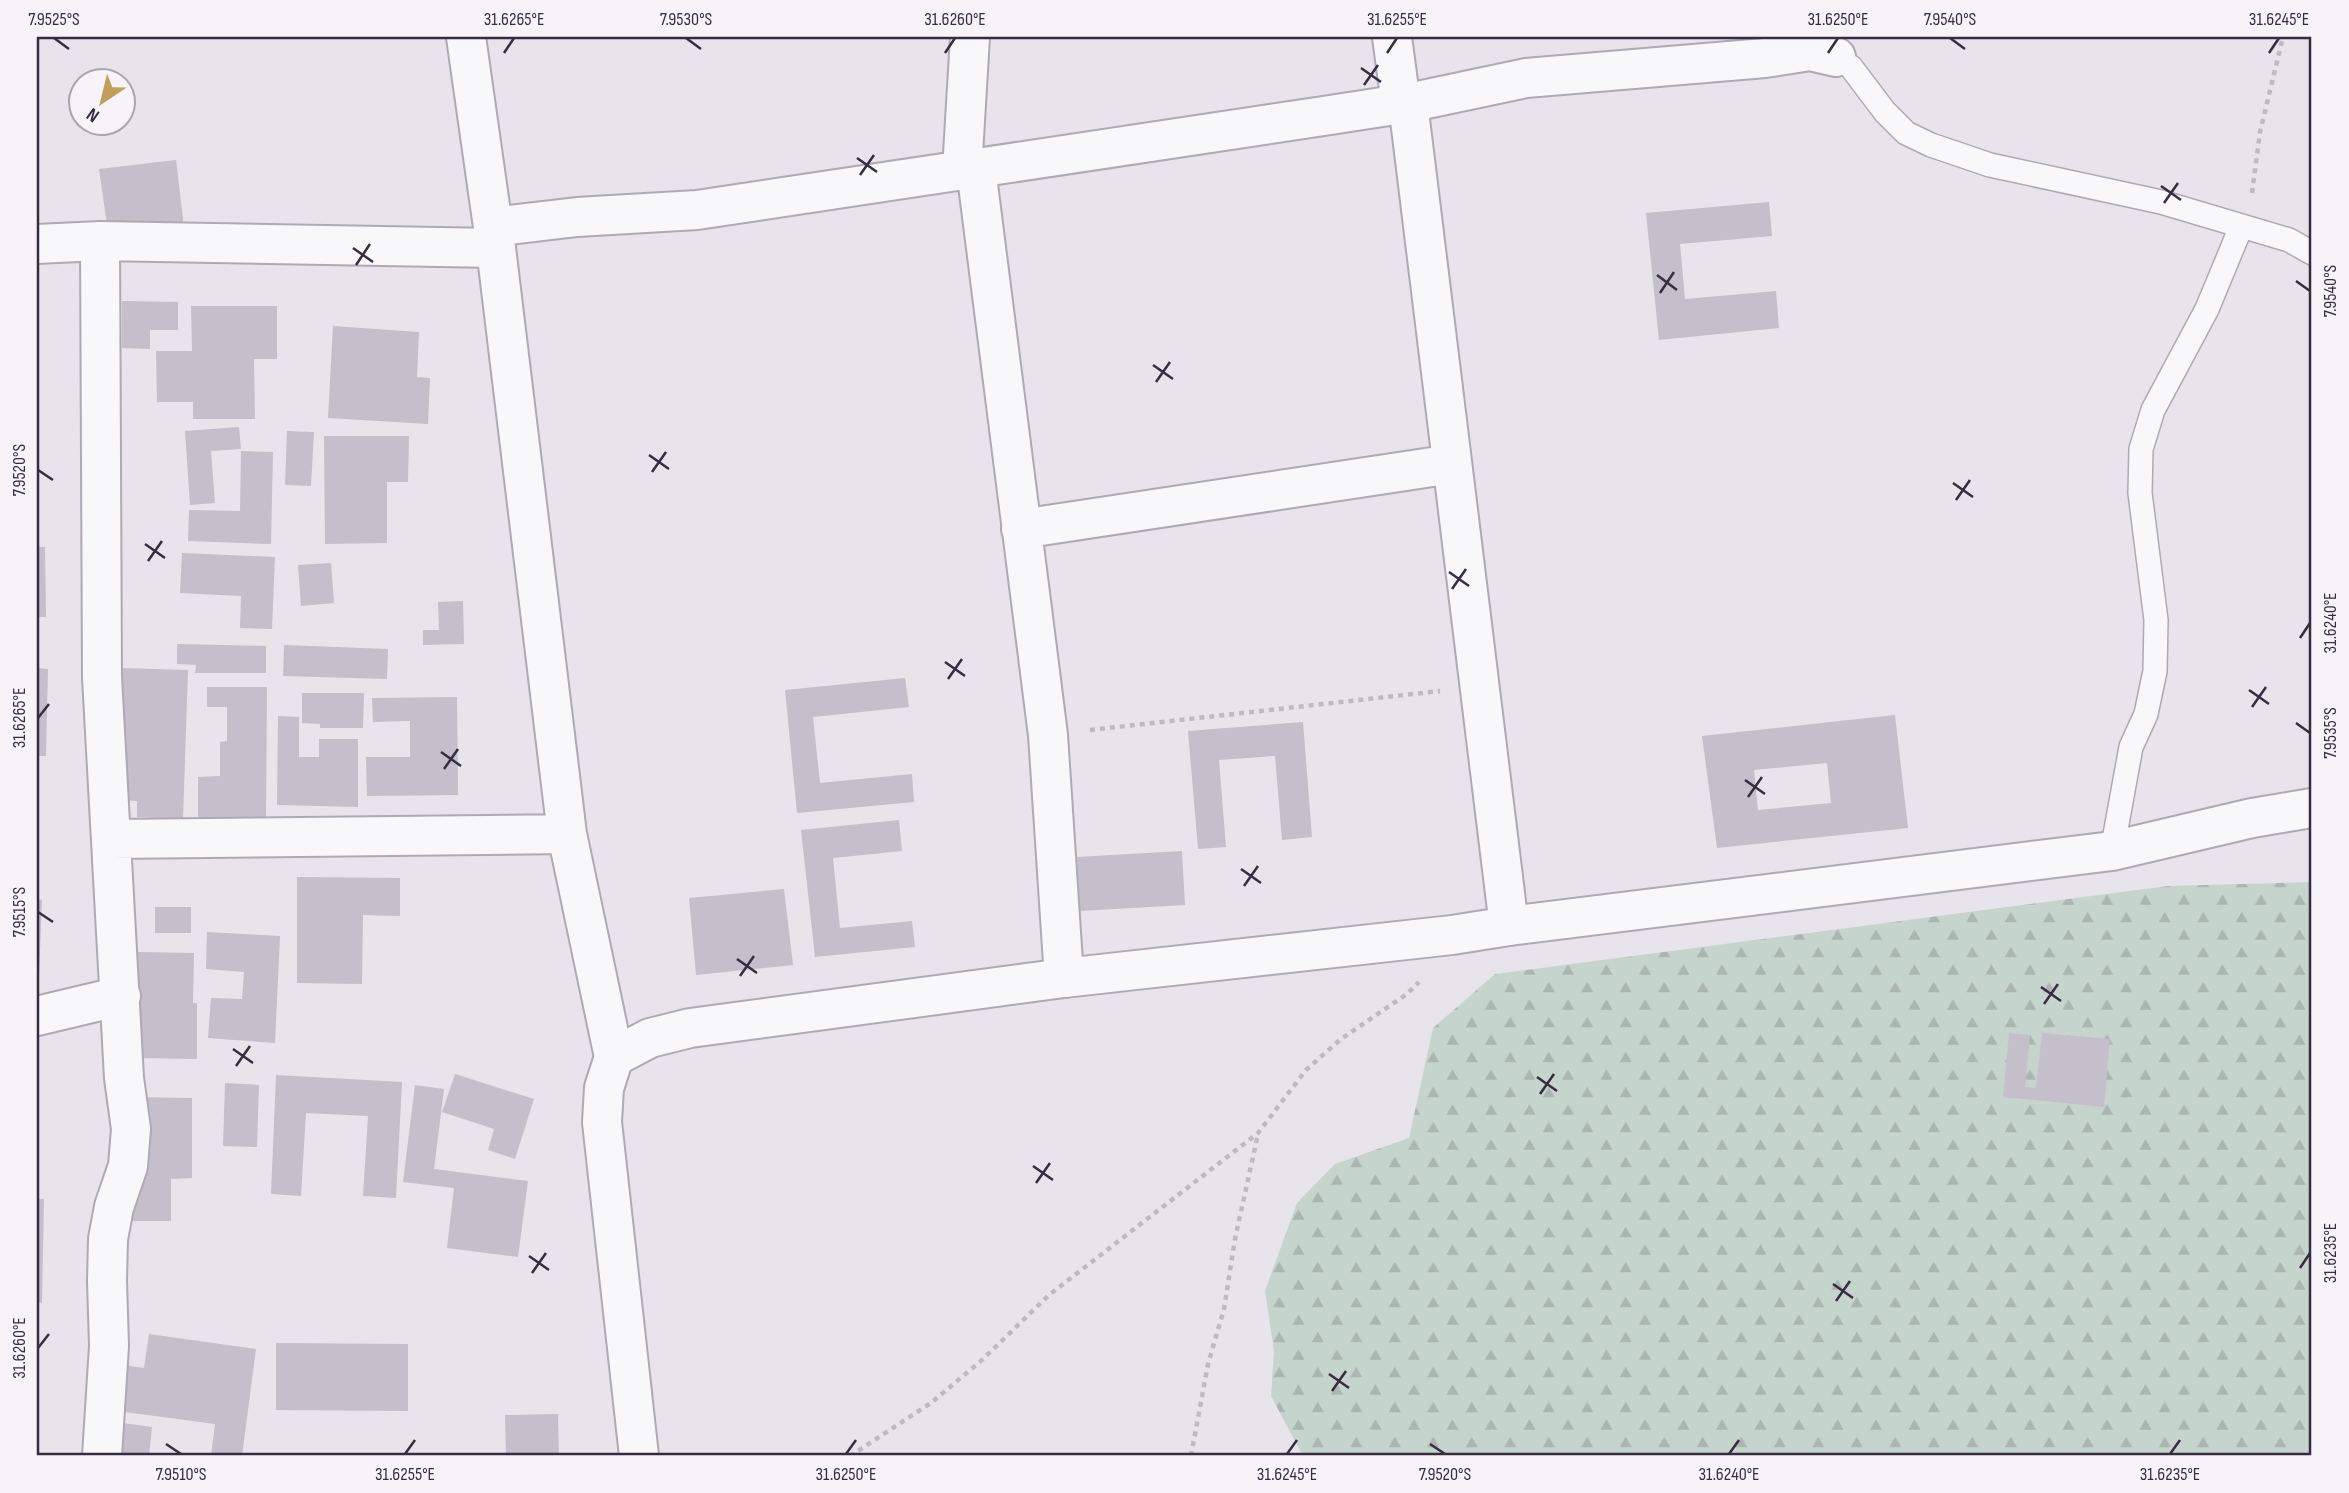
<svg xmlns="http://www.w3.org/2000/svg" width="2349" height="1493" viewBox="0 0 2349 1493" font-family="'Sofia Sans Condensed',sans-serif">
  <defs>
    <pattern id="forest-firs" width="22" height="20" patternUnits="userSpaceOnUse" patternTransform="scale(1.75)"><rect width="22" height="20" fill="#c6d4ce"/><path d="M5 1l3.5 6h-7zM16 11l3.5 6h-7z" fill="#abb6b2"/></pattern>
  </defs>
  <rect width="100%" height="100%" fill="#e7e4eb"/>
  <path fill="url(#forest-firs)" d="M 2312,882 L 2312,1456 L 1303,1456 L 1271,1396 L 1274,1351 L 1265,1291 L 1297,1203 L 1335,1164 L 1409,1138 L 1433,1028 L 1495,974 L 2168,886 Z"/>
  <path fill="#c4bfca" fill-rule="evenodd" d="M 176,160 L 184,227 L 107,225 L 99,169 Z
    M 1769,202 L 1772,236 L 1680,244 L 1685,299 L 1776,291 L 1779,328 L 1659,340 L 1646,213 Z
    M 122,301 L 178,302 L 178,330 L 150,330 L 150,349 L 122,348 Z
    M 191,306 L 277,306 L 277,359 L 254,359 L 255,419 L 193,419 L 193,402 L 157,402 L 156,351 L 192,351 Z
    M 333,326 L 419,332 L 417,377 L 430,378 L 428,424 L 328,418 Z
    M 239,427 L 241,449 L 211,451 L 215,503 L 190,505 L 185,431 Z
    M 287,431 L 314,432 L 311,486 L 285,485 Z
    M 324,436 L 409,436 L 408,482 L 387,482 L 387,543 L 325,544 Z
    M 241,451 L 273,452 L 271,544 L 188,541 L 189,510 L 240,511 Z
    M 37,547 L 45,547 L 46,617 L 37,617 Z
    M 182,553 L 275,557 L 272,629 L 240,628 L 241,596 L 180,593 Z
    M 331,563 L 334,603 L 301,606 L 298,565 Z
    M 463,601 L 464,644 L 423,645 L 423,630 L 439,630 L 438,602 Z
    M 177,644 L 266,646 L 266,673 L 195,673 L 196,665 L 177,664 Z
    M 284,645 L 388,649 L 387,679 L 283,676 Z
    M 37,668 L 48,669 L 46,756 L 37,756 Z
    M 121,668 L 188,670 L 183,819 L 137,817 L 137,801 L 117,800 Z
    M 905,678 L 909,707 L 813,717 L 820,783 L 912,774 L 914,802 L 797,813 L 785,690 Z
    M 207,687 L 267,687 L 266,820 L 198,819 L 198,777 L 220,776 L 220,742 L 227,741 L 227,707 L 207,707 Z
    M 302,693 L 364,693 L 363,728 L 320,728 L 320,724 L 302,723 Z
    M 457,697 L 458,795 L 367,796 L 366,757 L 410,757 L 410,721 L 373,722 L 372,698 Z
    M 1895,715 L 1908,828 L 1717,848 L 1702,736 ZM 1827,763 L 1831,803 L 1758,810 L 1754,770 Z
    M 278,716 L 299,717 L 299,757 L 319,757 L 319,739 L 358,739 L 358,807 L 277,805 Z
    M 1303,722 L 1312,837 L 1282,840 L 1275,756 L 1219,760 L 1226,847 L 1198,849 L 1188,731 Z
    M 899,820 L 902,851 L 833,858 L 840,928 L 912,921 L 915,947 L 815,957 L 801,830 Z
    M 1182,851 L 1185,905 L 1080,911 L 1077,857 Z
    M 297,877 L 400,878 L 400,916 L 363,915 L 362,984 L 297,983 Z
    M 784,889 L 793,965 L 696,975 L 689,898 Z
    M 37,899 L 42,900 L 39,976 L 37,976 Z
    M 155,907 L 191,907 L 191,933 L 155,933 Z
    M 207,932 L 280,936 L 275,1043 L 208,1038 L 211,998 L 242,999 L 244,972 L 206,969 Z
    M 137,952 L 194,953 L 193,1003 L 197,1003 L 197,1059 L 136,1058 Z
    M 2009,1033 L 2030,1035 L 2025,1087 L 2036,1088 L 2042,1033 L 2110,1039 L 2104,1107 L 2003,1097 Z
    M 455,1074 L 534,1099 L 515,1159 L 488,1150 L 494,1129 L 442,1112 Z
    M 276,1075 L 402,1082 L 396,1198 L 363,1196 L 368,1116 L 306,1113 L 301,1196 L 271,1194 Z
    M 225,1083 L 259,1085 L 257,1147 L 223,1146 Z
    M 415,1085 L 444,1089 L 434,1169 L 528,1181 L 518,1257 L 447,1248 L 454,1188 L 403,1182 Z
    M 131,1097 L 192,1098 L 192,1178 L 171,1179 L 171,1221 L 131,1221 Z
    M 37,1199 L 44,1199 L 42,1303 L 37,1302 Z
    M 149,1334 L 256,1349 L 242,1456 L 211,1456 L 215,1424 L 117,1411 L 123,1365 L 144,1368 Z
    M 276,1343 L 408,1344 L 408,1411 L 276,1410 Z
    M 558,1414 L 559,1456 L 506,1456 L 505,1415 Z
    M 123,1423 L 152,1427 L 149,1456 L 119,1456 Z"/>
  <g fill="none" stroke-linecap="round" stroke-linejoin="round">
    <g stroke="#afa9b5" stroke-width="26">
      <path id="service" d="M 1836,57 L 1851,67 L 1885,112 L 1906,133 L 1931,145 L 1990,165 L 2161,202 L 2289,240 L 2312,253
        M 2112,851 L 2131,747 L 2146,714 L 2155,671 L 2156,620 L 2140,493 L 2141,449 L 2153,410 L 2207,309 L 2241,227"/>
    </g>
    <g stroke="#afa9b5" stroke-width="42">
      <path id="minor" d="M 466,37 L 496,248 L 567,834 L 614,1057
        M 1392,37 L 1401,104
        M 1408,103 L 1509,926
        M 976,169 L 1048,735 L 1064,978
        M 962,171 L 970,37
        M 493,227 L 577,217 L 697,210 L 1317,117 L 1408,103 L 1526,78 L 1765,58 L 1810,51 L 1836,57
        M 100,241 L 102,677 L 124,1078 L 131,1129 L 128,1166 L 114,1207 L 108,1239 L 107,1281 L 109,1346 L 102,1456
        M 37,244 L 100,241 L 496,248
        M 1021,529 L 1452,464
        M 112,839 L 567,834
        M 37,1016 L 121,996"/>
    </g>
    <g stroke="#afa9b5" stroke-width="42">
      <path id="tertiary" d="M 639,1456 L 602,1122 L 604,1088 L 614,1057 L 650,1038 L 690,1028 L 1064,978 L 1452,935 L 1509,926 L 2112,851 L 2252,818 L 2312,808"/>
    </g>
    <path stroke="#bebac2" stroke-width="4.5" stroke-dasharray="5 5" stroke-linecap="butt" d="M 2252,193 L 2260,132 L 2283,37
      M 1090,730 L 1440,691
      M 850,1456 L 931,1403 L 982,1360 L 1049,1295 L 1258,1133 L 1306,1070 L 1341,1039 L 1407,994 L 1419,982
      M 1191,1456 L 1208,1364 L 1224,1309 L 1235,1239 L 1258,1134"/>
    <use href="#service" stroke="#f8f7f9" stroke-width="23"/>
    <use href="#minor" stroke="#f8f7f9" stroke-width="38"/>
    <use href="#tertiary" stroke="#f8f7f9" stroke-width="38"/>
  </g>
  <path fill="none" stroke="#372d41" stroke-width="2.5" d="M 54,38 L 69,49M 686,38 L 701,49M 1950,38 L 1965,49M 504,53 L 514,38M 945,53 L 955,38M 1387,53 L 1397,38M 1828,53 L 1838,38M 2269,53 L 2279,38M 1361,68 L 1381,82M 1364,85 L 1378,65M 857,158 L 877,172M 860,175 L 874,155M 2161,186 L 2181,200M 2164,203 L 2178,183M 353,248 L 373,262M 356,265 L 370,244M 1657,275 L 1677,290M 2296,281 L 2310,291M 1660,293 L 1674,272M 1153,365 L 1173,379M 1156,382 L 1170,362M 649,455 L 669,469M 38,470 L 53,480M 652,472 L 666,452M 1953,483 L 1973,497M 1956,500 L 1970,480M 145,544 L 165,558M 148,561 L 162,541M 1449,572 L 1469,586M 1452,589 L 1466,569M 2300,638 L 2310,623M 945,662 L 965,676M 948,679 L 962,659M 2249,690 L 2269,704M 2252,707 L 2266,687M 38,718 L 49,704M 2296,723 L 2310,733M 441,752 L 461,766M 444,769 L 458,749M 1745,780 L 1765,794M 1748,797 L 1762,777M 1241,869 L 1261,883M 1244,886 L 1258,866M 38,912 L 53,922M 737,959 L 757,973M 740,976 L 754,956M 2041,987 L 2061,1001M 2044,1004 L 2058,984M 233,1049 L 253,1063M 236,1066 L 250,1046M 1537,1077 L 1557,1091M 1540,1094 L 1554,1074M 1033,1166 L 1053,1180M 1036,1183 L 1050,1163M 529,1256 L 549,1270M 2300,1268 L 2310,1253M 532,1273 L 546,1253M 1833,1284 L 1853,1298M 1836,1301 L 1850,1281M 38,1348 L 49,1334M 1329,1374 L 1349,1388M 1332,1391 L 1346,1371M 166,1444 L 181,1454M 1430,1444 L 1445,1454M 405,1454 L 415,1440M 846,1454 L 856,1440M 1287,1454 L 1297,1440M 1729,1454 L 1739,1440M 2170,1454 L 2180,1440"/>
  <rect width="2349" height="1493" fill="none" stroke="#f6f4f8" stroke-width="77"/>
  <g transform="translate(102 102) rotate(215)"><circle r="33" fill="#f6f4f8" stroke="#aaa4af" stroke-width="2"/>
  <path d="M0-5L12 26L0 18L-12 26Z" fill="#c19f58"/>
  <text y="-10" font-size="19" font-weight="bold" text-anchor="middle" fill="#372d41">N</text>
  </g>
  <rect x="38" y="38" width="2272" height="1416" fill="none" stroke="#372d41" stroke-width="2.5"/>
  <g font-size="18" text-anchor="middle" fill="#372d41">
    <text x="54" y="25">7.9525°S</text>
    <text x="514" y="25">31.6265°E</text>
    <text x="686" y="25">7.9530°S</text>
    <text x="955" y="25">31.6260°E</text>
    <text x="1397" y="25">31.6255°E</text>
    <text x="1838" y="25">31.6250°E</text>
    <text x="1950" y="25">7.9540°S</text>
    <text x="2279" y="25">31.6245°E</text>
    <text transform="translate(2330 291) rotate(-90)" y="6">7.9540°S</text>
    <text transform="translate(19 470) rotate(-90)" y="6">7.9520°S</text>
    <text transform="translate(2330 623) rotate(-90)" y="6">31.6240°E</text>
    <text transform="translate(19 718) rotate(-90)" y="6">31.6265°E</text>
    <text transform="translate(2330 733) rotate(-90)" y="6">7.9535°S</text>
    <text transform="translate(19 912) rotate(-90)" y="6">7.9515°S</text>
    <text transform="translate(2330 1253) rotate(-90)" y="6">31.6235°E</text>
    <text transform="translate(19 1348) rotate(-90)" y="6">31.6260°E</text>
    <text x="181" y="1480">7.9510°S</text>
    <text x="405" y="1480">31.6255°E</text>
    <text x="846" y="1480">31.6250°E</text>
    <text x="1287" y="1480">31.6245°E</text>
    <text x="1445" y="1480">7.9520°S</text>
    <text x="1729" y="1480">31.6240°E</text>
    <text x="2170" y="1480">31.6235°E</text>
  </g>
</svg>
